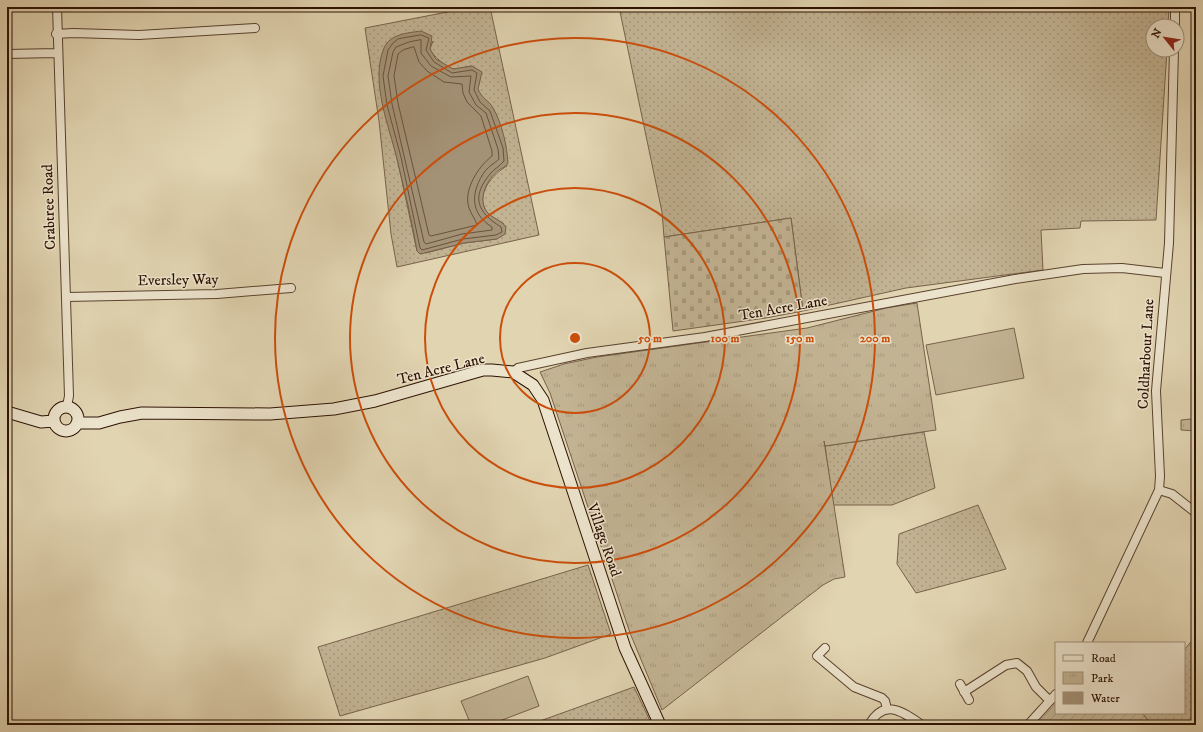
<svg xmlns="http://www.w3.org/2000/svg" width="1203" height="732" viewBox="0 0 1203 732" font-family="'IM FELL DW Pica',serif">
  <defs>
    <pattern id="grass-dots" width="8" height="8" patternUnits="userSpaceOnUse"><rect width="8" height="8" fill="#c2b393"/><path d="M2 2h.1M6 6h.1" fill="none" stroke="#a7997d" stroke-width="1.8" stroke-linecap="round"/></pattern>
    <pattern id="cemetery-stones" width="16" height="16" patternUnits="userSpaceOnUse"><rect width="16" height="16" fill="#c2b393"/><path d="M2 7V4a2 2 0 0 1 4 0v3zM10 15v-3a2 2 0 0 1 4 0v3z" fill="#a7997d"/></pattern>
    <pattern id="park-tufts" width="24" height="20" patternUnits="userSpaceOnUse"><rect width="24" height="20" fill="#c2b393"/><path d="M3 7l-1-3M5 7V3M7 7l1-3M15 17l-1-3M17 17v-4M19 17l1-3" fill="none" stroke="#a7997d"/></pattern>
    <pattern id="garden-furrows" width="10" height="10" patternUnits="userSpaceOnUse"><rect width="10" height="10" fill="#c2b393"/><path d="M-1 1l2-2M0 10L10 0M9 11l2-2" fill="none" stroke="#a7997d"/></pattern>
  </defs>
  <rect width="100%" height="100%" fill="#e1d4b1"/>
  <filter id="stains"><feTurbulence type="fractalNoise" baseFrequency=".005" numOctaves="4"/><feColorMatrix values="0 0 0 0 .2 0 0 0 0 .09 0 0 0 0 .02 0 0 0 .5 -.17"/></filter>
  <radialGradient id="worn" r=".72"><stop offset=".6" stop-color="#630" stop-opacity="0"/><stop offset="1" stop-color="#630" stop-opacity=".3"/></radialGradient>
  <path fill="url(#grass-dots)" stroke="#78624b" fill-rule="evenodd" d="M 473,7 L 490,7 L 539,235 L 397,267 L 391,234 L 379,121 L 365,28 ZM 433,41 L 430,49 C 432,55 447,68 453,69 C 459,69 466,67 472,66 L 480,80 C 471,97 488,97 492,108 C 499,126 502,147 507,166 C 493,174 475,194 486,211 C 490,217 498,220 504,224 L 497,239 L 464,243 L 426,253 L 417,251 L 397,158 L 384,106 Z
    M 619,7 L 1169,7 L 1168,26 L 1153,26 L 1153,50 L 1167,50 L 1156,220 L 1081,221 L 1080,228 L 1041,230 L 1043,270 L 906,288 L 803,311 L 791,218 L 664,237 L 662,212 Z
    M 924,432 L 935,488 L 892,505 L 833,505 L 825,446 Z
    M 978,505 L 1006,569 L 916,593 L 897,564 L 899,534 Z
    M 588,565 L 611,634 L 545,658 L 340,716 L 318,647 Z
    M 1196,636 L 1196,720 L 1189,725 L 1152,725 L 1142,713 L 1184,713 L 1184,650 Z
    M 634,687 L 652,725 L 529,725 Z"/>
  <path fill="url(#cemetery-stones)" stroke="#78624b" d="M 791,218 L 803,311 L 766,318 L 673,331 L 664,237 Z"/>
  <path fill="url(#park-tufts)" stroke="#78624b" d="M 917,303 L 936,430 L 825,446 L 824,441 L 845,577 L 834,579 L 823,585 L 662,710 L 630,633 L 550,393 L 540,372 L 564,364 L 597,357 L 807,328 L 886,308 Z
    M 1191,419 L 1193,422 L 1196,422 L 1196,431 L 1181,430 L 1181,420 Z"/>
  <path fill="url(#garden-furrows)" stroke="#78624b" d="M 1056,688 L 1056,713 L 1142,713 L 1152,725 L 1038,725 L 1028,718 Z"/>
  <path fill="#c2b393" stroke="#78624b" d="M 1014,328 L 1024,378 L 936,395 L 926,345 Z
    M 528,676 L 539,706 L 489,725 L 471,725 L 461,701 Z"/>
  <path fill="#a49276" stroke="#745f48" d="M 421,31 L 432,36 L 430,49 L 436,59 L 453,69 L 472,66 L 482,72 L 478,89 C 482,99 489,100 493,108 C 502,123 507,146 508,163 C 506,167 502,168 499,170 C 487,179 477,199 487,212 C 492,218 501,220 506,227 L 505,234 L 497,239 L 464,243 L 420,254 L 417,251 C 412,220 404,189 397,159 C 389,126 370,81 384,48 C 390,34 407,33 421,31 Z"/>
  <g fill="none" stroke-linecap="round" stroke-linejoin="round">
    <path stroke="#68523c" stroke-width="1" d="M 421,35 L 429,38 L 426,50 L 434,62 L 452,73 L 472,70 L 477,73 L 474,90 L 480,102 L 490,111 L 503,148 L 504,161 C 500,166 494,169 490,174 C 471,197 477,212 501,227 L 502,232 L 496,235 L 463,239 L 422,250 L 420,248 L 401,157 L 387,105 L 383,76 L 388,50 L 393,43 L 398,39 Z
      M 421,40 L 421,53 L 431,66 L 451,77 L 471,76 L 469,92 L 476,105 L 486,113 L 498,149 L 499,159 C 495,163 489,166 485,171 C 471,191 469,213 492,227 L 492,230 L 462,234 L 426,244 L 424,242 L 392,104 L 388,76 L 393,52 L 396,47 L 409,42 Z
      M 414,47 L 419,62 L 427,71 L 444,82 L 462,84 L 463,93 L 467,102 L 481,116 L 492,151 L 492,156 C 478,167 463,190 469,208 C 471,214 476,220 477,225 L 431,236 L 429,235 L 398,103 L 394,76 L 398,54 L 403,50 Z"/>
    <g stroke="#5a422e" stroke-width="10">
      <path id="street" d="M 57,7 L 69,396 L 67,406
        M 1175,26 L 1175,7
        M 56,34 L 73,33 L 139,35 L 255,28
        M 7,54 L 57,53
        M 66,297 L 217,294 L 291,288
        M 513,372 L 518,368 L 587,353 L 705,337 L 1015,279 L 1083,269 L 1122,268 L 1165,273
        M 1159,490 L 1172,494 L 1196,513
        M 1087,643 L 1159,490 L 1160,476 L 1156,391 L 1169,243 L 1174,50
        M 825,648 L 817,656 L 854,687 L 882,698 L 885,701 L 887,709
        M 960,684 L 969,700
        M 964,692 L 1006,665 L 1017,663 L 1027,671 L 1036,687 L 1050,701
        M 869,725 C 884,698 902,711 922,725
        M 1028,725 L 1056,694"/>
    </g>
    <g stroke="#2d1203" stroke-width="13">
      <path id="secondary" d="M54 419a12 12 0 1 1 24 0a12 12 0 1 1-24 0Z
        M 7,412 L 41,422 L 54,421
        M 77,423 L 99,423 L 120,417 L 142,413 L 270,414 L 334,409 L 375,401 L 483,370 L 492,370 L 513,372 L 533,385 L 543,400 L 625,648 L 660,725"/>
    </g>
    <use href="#street" stroke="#ece3cc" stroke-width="8"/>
    <use href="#secondary" stroke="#ece3cc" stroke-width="11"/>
  </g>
  <g fill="none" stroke="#cc4e0b" stroke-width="2">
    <circle cx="575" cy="338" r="75"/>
    <circle cx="575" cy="338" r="150"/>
    <circle cx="575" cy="338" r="225"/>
    <circle cx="575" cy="338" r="300"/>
  </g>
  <g text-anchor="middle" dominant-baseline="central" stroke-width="3" stroke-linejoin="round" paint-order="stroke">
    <g font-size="15" fill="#2d1203" stroke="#ece3cc">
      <text transform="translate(49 207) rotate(-92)">Crabtree Road</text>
      <text transform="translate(178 280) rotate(-1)">Eversley Way</text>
      <text transform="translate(783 308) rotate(-10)">Ten Acre Lane</text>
      <text transform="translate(1146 354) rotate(-87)">Coldharbour Lane</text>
      <text transform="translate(441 369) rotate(-14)">Ten Acre Lane</text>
      <text transform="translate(604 540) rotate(71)">Village Road</text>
    </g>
  </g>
  <circle cx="575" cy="338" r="6" fill="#cc4e0b" stroke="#ece3cc" stroke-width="2"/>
  <g font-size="12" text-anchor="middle" font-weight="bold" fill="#cc4e0b" stroke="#ece3cc" stroke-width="3" stroke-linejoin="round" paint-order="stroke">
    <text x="650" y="342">50 m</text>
    <text x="725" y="342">100 m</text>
    <text x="800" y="342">150 m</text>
    <text x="875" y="342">200 m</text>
  </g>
  <rect width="1203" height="732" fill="none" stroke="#e1d4b1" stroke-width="24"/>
  <rect x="8" y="8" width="1187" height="716" fill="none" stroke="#2d1203" stroke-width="2"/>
  <rect x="12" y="12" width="1179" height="708" fill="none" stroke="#2d1203"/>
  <rect x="1055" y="642" width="130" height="72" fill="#ece3cc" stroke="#a08f7c"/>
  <rect x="1063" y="655" width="20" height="6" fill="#ece3cc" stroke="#a08f7c"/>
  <text x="1091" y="662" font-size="12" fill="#2d1203">Road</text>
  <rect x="1063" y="672" width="20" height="12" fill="url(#park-tufts)" stroke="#a08f7c"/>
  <text x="1091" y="682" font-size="12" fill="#2d1203">Park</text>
  <rect x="1063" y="692" width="20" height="12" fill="#a49276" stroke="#a08f7c"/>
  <text x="1091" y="702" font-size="12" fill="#2d1203">Water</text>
  <g transform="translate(1165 38) rotate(300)"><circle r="19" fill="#ece3cc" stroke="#a08f7c"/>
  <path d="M0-3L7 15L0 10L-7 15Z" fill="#8f2418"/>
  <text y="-6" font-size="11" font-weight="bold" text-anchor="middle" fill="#2d1203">N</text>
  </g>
  <rect width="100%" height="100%" filter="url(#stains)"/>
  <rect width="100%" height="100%" fill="url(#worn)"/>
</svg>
